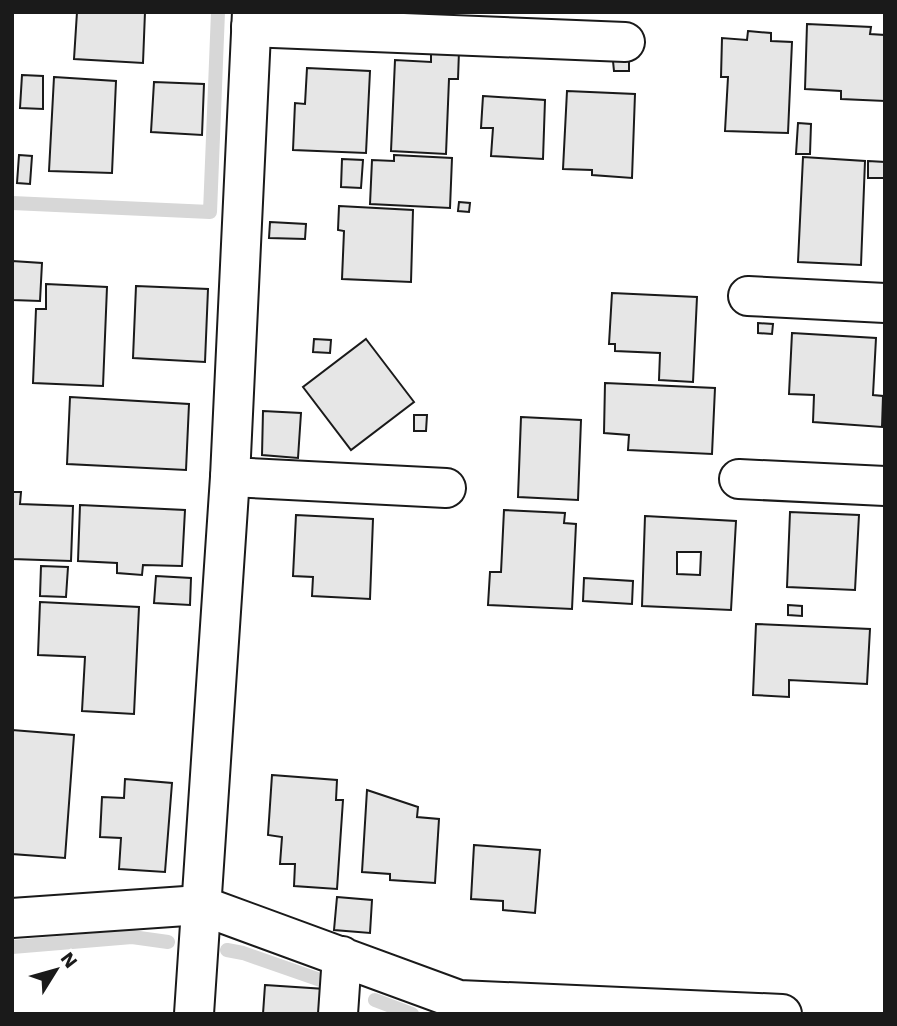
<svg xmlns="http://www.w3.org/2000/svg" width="897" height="1026" viewBox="0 0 897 1026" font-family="'Work Sans',sans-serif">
  <rect width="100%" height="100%" fill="#fff"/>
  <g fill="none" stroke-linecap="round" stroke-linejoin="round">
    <path stroke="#d7d7d7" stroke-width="14" d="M 12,203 L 210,212 L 218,12
      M 12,947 L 132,937 L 168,942
      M 227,950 L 243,953 L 326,982
      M 375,1000 L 412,1014"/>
  </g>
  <path fill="#e6e6e6" stroke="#1a1a1a" stroke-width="2" fill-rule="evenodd" d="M 77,12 L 145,12 L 143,63 L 74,59 Z
    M 807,24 L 871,27 L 870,34 L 885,35 L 885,101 L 841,99 L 841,91 L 805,89 Z
    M 748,31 L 771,33 L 771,41 L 792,42 L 788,133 L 725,131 L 728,77 L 721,77 L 722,38 L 747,40 Z
    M 431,50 L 459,51 L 458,79 L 449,79 L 446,154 L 391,151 L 395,60 L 431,62 Z
    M 613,61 L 629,61 L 629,71 L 614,71 Z
    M 307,68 L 370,71 L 366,153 L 293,150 L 295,103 L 305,104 Z
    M 22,75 L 43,76 L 43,109 L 20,108 Z
    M 54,77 L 116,81 L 112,173 L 49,171 Z
    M 154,82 L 204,84 L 202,135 L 151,132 Z
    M 567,91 L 635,94 L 632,178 L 592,175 L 592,170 L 563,169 Z
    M 483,96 L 545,100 L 543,159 L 491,156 L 493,128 L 481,128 Z
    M 798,123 L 811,124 L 810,154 L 796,154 Z
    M 19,155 L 32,156 L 30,184 L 17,183 Z
    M 394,155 L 452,158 L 450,208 L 370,204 L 372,160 L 394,161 Z
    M 803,157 L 865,161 L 861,265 L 798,262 Z
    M 342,159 L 363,160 L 361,188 L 341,187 Z
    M 868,161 L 885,162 L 885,178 L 868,178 Z
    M 459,202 L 470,203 L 469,212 L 458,211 Z
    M 339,206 L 413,210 L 411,282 L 342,279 L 344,231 L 338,230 Z
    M 270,222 L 306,224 L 305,239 L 269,238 Z
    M 12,261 L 42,263 L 40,301 L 12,300 Z
    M 46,284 L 107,287 L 103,386 L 33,383 L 36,309 L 46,309 Z
    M 136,286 L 208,289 L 205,362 L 133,358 Z
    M 612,293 L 697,297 L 693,382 L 659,380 L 660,353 L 615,351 L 615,344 L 609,344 Z
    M 758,323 L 773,324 L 772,334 L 758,333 Z
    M 792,333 L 876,338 L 873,395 L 883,396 L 882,427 L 813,422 L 814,395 L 789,394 Z
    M 314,339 L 331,340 L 330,353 L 313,352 Z
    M 366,339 L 414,402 L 351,450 L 303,387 Z
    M 605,383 L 715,388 L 712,454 L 628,450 L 629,435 L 604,433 Z
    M 70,397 L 189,404 L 186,470 L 67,464 Z
    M 263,411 L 301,413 L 298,458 L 262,455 Z
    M 414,415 L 427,415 L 426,431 L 414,431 Z
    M 521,417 L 581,420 L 578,500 L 518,497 Z
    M 12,492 L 21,492 L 20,504 L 73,506 L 71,561 L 12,559 Z
    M 80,505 L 185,510 L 182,566 L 143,565 L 142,575 L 117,573 L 117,563 L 78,561 Z
    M 504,510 L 565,513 L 564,523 L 576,524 L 572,609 L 488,605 L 490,572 L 501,572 Z
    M 790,512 L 859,515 L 855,590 L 787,587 Z
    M 296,515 L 373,519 L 370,599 L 312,596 L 313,577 L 293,576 Z
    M 645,516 L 736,521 L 731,610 L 642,606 ZM 677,552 L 701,552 L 700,575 L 677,574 Z
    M 41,566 L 68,567 L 66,597 L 40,596 Z
    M 156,576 L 191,578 L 190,605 L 154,603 Z
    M 584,578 L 633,581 L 632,604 L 583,601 Z
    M 40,602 L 139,607 L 134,714 L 82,711 L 85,657 L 38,655 Z
    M 788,605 L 802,606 L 802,616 L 788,615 Z
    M 756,624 L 870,629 L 867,684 L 789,680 L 789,697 L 753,695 Z
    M 12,730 L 74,735 L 65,858 L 12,854 Z
    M 272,775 L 337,780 L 336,800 L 343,800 L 337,889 L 294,886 L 295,864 L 280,864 L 282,837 L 268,835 Z
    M 125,779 L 172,783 L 165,872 L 119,869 L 121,838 L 100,837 L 102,797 L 124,798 Z
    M 367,790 L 418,807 L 417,817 L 439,819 L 435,883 L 390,880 L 390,874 L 362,872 Z
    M 474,845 L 540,850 L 535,913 L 503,910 L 503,901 L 471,899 Z
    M 337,897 L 372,900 L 370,933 L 334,930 Z
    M 265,985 L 325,989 L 324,1014 L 263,1014 Z"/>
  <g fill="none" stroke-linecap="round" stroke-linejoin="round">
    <g stroke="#1a1a1a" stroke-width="42">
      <path id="minor" d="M 251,27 L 625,42
        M 748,296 L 885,303
        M 230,477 L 446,488
        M 739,479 L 885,486
        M 12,918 L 200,905 L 459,1000 L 782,1014
        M 338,1014 L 342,956"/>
    </g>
    <g stroke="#1a1a1a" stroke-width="42">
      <path id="tertiary" d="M 194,1014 L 230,477 L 252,12"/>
    </g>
    <use href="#minor" stroke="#fff" stroke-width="38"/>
    <use href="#tertiary" stroke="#fff" stroke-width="38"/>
  </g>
  <rect width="897" height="1026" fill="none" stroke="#1a1a1a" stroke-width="28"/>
  <g transform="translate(56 970) rotate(53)" stroke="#ffffff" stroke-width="5" paint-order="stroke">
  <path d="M0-5L12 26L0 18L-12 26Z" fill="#1a1a1a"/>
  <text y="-10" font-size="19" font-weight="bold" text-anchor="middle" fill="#1a1a1a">N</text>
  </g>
</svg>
